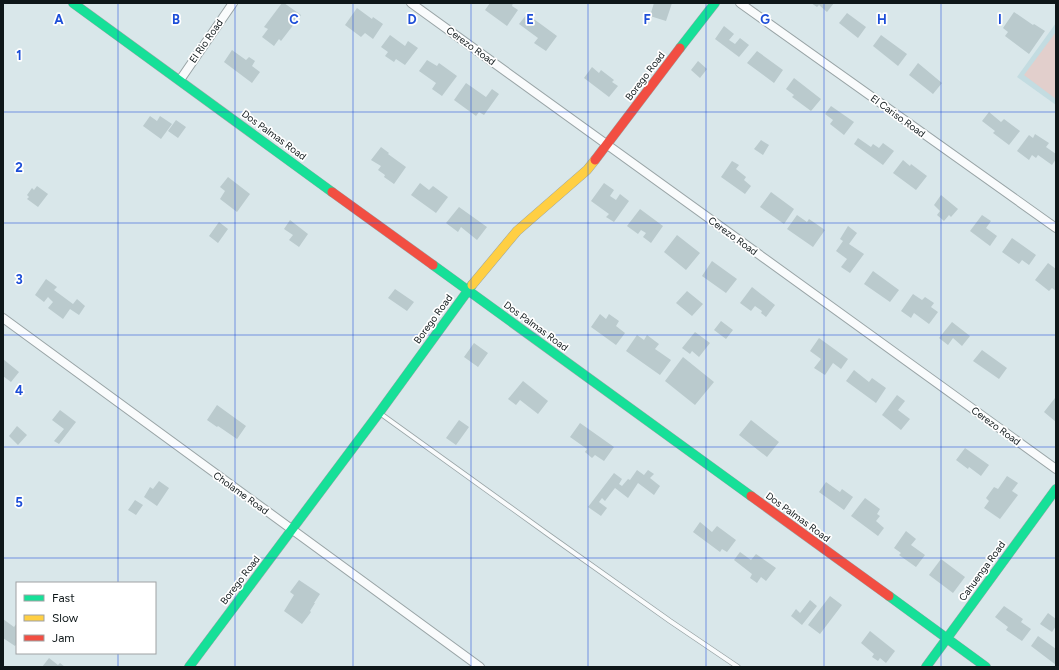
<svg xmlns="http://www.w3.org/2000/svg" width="1059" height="670" viewBox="0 0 1059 670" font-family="Figtree,sans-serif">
  <rect width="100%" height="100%" fill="#d9e7ea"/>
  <path fill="#c3dce1" d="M 1056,23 L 1056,105 L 1017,77 Z"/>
  <path fill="#e2cfcc" d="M 1056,32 L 1056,99 L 1024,75 Z"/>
  <path fill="#bacacd" d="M 282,3 L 284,3 L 301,15 L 281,41 L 279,39 L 274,46 L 262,37 L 268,29 L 264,27 Z
    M 490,3 L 513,3 L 512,6 L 518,10 L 507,26 L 485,10 Z
    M 654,3 L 672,3 L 666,21 L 650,16 Z
    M 811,3 L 834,3 L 827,12 L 819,5 L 817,7 Z
    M 357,8 L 372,19 L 373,17 L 383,24 L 373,39 L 365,33 L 361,37 L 345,25 Z
    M 1014,12 L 1033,25 L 1034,24 L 1045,31 L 1029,54 L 1005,36 L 1008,32 L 1003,28 Z
    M 847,13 L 866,27 L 858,38 L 839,23 Z
    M 527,14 L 557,36 L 546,51 L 534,43 L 538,38 L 519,24 Z
    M 724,26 L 734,34 L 729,40 L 735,44 L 740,38 L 749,45 L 739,57 L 715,39 Z
    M 390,35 L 405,46 L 408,41 L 418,48 L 405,65 L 396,59 L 394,62 L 385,56 L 388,52 L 381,47 Z
    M 881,35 L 907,54 L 898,66 L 873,46 Z
    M 232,50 L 246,60 L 249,57 L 255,61 L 252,66 L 260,72 L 252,83 L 224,62 Z
    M 757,51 L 783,70 L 774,83 L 747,63 Z
    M 427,60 L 437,66 L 439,63 L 457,76 L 442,96 L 432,89 L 436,83 L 419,71 Z
    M 698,61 L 707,69 L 700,78 L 691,70 Z
    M 918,63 L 942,83 L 933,94 L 909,75 Z
    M 592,67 L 599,73 L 601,70 L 614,80 L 612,82 L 618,86 L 609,97 L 584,78 Z
    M 794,78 L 821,99 L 811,111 L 792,97 L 794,95 L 786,89 Z
    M 466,83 L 486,97 L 492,89 L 499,94 L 484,115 L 479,112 L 476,116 L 454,100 Z
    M 831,106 L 854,122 L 844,135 L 830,124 L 833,120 L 825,114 Z
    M 989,112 L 1001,122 L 1004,119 L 1020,131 L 1009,145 L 993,133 L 995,131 L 982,121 Z
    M 150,116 L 157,121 L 160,116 L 172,124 L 161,139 L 143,126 Z
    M 176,120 L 186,127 L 178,138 L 168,131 Z
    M 1035,134 L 1049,143 L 1046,147 L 1056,154 L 1056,159 L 1052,165 L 1038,155 L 1036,158 L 1032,155 L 1029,160 L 1017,151 L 1029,135 L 1033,138 Z
    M 858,138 L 871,147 L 873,144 L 879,148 L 883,143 L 894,151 L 883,165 L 854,144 Z
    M 761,140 L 769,145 L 763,155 L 754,149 Z
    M 381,147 L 389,153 L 388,154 L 406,167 L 394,184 L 384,177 L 385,175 L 378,170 L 381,166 L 371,160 Z
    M 903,160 L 910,166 L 911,164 L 927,176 L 916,190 L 893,173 Z
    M 732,161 L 739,165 L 736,169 L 746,177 L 744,180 L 751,186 L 745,194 L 721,177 Z
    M 228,177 L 250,194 L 237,212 L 220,199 L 225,191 L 220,187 Z
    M 420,183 L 429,190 L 433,186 L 448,197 L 436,213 L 411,195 Z
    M 604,183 L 614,190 L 610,196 L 616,200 L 620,194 L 629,201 L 614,222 L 606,217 L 609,214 L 591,201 Z
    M 37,186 L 48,194 L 38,207 L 27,199 L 29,197 L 27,195 L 32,188 L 34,190 Z
    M 771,192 L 794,209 L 784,224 L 760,207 Z
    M 941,195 L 958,209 L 951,217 L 949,215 L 944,221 L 937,215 L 940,211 L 934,205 Z
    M 459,207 L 487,227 L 477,240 L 461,227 L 458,232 L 446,223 Z
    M 640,209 L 663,226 L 651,243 L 643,237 L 646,233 L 641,230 L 638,234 L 627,226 Z
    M 797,215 L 807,222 L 809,219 L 825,230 L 813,247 L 787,229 Z
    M 982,215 L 991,221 L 986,228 L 997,236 L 990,246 L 970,231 Z
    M 290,220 L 308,234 L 299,247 L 289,240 L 293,235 L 284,229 Z
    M 219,222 L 228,229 L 218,243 L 209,236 Z
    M 848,226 L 857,233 L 849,244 L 864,254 L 850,273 L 841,267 L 847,259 L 836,251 L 843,241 L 840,239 Z
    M 677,235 L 700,253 L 686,270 L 664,252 Z
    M 1012,238 L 1036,255 L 1029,265 L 1022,260 L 1019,264 L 1002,252 Z
    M 712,261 L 737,279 L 726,293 L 702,276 Z
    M 1048,263 L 1056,269 L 1056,291 L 1052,288 L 1049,291 L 1035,280 Z
    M 873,271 L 899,290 L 890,302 L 864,284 Z
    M 46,279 L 57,287 L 54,290 L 73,304 L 77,299 L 85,306 L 79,315 L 70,309 L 63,319 L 48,308 L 53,302 L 48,297 L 44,302 L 35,295 Z
    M 752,287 L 775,305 L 766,317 L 761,313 L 762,311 L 755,306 L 751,311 L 740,303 Z
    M 395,289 L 414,302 L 407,311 L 388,298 Z
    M 687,291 L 703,304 L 692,316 L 676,303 Z
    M 913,294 L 922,300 L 925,297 L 934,303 L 931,307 L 938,312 L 929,324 L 914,313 L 911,318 L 901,311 Z
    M 600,314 L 606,319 L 609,314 L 619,321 L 616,326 L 625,333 L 616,345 L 591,327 Z
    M 721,321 L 733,330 L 726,339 L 714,330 Z
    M 952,322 L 970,336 L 962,346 L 953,338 L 948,345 L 939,338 Z
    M 695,332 L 710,343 L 699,357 L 692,351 L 690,354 L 682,348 Z
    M 637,335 L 644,340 L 647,335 L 659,344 L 655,349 L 671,360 L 660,375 L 626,351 Z
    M 819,338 L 848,359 L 841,369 L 833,363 L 825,375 L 814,368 L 821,359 L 810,351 Z
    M 474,343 L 488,353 L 478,367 L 464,357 Z
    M 982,350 L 1007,368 L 999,379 L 973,361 Z
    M 683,357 L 714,382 L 695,405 L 665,381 Z
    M 3,359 L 19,372 L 11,382 L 3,376 Z
    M 854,370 L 869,382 L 872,378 L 886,388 L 876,403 L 846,381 Z
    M 523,381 L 548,401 L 538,414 L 520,400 L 516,405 L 508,399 Z
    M 897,395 L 905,401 L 898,410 L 910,419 L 901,430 L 882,415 Z
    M 1055,398 L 1056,399 L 1056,422 L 1044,412 Z
    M 217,405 L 246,426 L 237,439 L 218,426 L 217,427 L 207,420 Z
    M 60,410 L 76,422 L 59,444 L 54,441 L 64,429 L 52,420 Z
    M 459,420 L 469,427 L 456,445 L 446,438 Z
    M 751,420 L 779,442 L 767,457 L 739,435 Z
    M 580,423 L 614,447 L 604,461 L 595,455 L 592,458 L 585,452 L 587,449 L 570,437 Z
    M 17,426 L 27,435 L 18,445 L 9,436 Z
    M 965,448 L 989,465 L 981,476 L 969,467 L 968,469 L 956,460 Z
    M 637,470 L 644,475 L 648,470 L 654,474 L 650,478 L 660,486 L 654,495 L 638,483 L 628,498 L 615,488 L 605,501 L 602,498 L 599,502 L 607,508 L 601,516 L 588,507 L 614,473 L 622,479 L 619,484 L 622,486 L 628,479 L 630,480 Z
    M 1007,476 L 1018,483 L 1012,491 L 1018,495 L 1000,519 L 984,508 L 989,501 L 986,498 L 994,487 L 998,489 Z
    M 159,481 L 169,488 L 157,506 L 144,497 L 150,487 L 153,489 Z
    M 826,482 L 840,492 L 842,489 L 853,497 L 844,510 L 819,492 Z
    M 865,498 L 880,509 L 877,514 L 880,516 L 876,521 L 884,528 L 878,536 L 851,516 Z
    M 135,500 L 143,505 L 136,515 L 128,510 Z
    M 700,522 L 712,532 L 717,526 L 736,540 L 727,552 L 722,549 L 720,552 L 693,532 Z
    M 906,531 L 916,539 L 911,545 L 925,555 L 916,567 L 899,555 L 901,553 L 894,548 Z
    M 740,552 L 751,560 L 756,554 L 776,568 L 766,581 L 761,577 L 757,583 L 750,578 L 752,574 L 734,560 Z
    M 941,559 L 965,577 L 953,593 L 929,575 Z
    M 299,580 L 320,594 L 314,603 L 315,603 L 310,611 L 311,612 L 302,624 L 284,611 L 294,595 L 290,592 Z
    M 830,596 L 842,605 L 820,634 L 808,625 Z
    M 810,600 L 817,606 L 802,625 L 791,616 L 796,609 L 800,613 Z
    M 1004,606 L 1023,619 L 1021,622 L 1031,629 L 1022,641 L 1006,630 L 1008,627 L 995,617 Z
    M 1048,613 L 1056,619 L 1056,626 L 1052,632 L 1040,624 Z
    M 3,619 L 14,627 L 17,623 L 17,643 L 15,646 L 3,638 Z
    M 870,631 L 895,651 L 886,663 L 880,658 L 878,661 L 872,657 L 874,654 L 861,643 Z
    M 1038,636 L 1056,649 L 1056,665 L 1031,646 Z
    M 49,658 L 58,665 L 60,663 L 65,667 L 42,667 Z"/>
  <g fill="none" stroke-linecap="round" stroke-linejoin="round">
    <g stroke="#99a4a6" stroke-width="5.5">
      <path id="lane" d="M 381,414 L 549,535 L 670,621 L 738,667"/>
    </g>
    <g stroke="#99a4a6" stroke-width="10">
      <path id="street" d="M 411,3 L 1056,469
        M 740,3 L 1056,228
        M 180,80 L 233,3
        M 3,318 L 480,667"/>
    </g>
    <g stroke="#99a4a6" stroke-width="10">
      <path id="fast" d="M 73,3 L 332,192
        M 680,48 L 715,3
        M 433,265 L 751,496
        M 889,596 L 986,667
        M 189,667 L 379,413 L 472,285
        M 926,667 L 1056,489"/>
    </g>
    <g stroke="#99a4a6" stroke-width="10">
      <path id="slow" d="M 472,285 L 517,231 L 587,170 L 595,160"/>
    </g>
    <g stroke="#99a4a6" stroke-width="10">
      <path id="jam" d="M 595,160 L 680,48
        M 332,192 L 433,265
        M 751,496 L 889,596"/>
    </g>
    <use href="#lane" stroke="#f9fbfc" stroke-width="4"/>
    <use href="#street" stroke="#f9fbfc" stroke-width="8"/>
    <use href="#fast" stroke="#16e098" stroke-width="9"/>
    <use href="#slow" stroke="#ffcf43" stroke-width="9"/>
    <use href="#jam" stroke="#f24e42" stroke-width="9"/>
  </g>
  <path fill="none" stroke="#1d4ed8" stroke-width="1" stroke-opacity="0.55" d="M 118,3 L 118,583M 235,3 L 235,667M 353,3 L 353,667M 471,3 L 471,667M 588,3 L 588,667M 706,3 L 706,667M 824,3 L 824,667M 941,3 L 941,667M 3,112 L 1056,112M 3,223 L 1056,223M 3,335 L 1056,335M 3,447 L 1056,447M 3,558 L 1056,558M 118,653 L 118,667"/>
  <g text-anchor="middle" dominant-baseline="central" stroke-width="3.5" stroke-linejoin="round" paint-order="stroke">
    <g font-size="10" fill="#0e1719" stroke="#fff">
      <text transform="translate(206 41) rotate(-55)">El Rio Road</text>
      <text transform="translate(471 46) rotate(36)">Cerezo Road</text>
      <text transform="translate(645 76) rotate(-53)">Borego Road</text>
      <text transform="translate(898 116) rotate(36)">El Cariso Road</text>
      <text transform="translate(274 135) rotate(36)">Dos Palmas Road</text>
      <text transform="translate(733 236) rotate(36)">Cerezo Road</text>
      <text transform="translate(433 319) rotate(-54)">Borego Road</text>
      <text transform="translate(536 326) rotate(36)">Dos Palmas Road</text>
      <text transform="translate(996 426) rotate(36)">Cerezo Road</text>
      <text transform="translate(241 493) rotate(36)">Cholame Road</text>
      <text transform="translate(798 517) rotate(36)">Dos Palmas Road</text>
      <text transform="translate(982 571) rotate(-54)">Cahuenga Road</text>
      <text transform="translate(240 580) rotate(-53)">Borego Road</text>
    </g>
  </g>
  <g font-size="13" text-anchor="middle" font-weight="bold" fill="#1d4ed8" stroke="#fff" stroke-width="3.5" stroke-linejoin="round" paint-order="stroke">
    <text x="59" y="24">A</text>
    <text x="176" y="24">B</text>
    <text x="294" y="24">C</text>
    <text x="412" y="24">D</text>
    <text x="530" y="24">E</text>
    <text x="647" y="24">F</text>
    <text x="765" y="24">G</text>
    <text x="882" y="24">H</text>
    <text x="1000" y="24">I</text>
    <text x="19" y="60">1</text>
    <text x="19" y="172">2</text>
    <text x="19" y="284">3</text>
    <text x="19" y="395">4</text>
    <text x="19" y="507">5</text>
  </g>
  <rect width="1059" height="670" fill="none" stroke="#0e1719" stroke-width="8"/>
  <rect x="16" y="582" width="140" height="72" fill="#ffffff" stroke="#9fa2a3"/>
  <rect x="24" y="595" width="20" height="6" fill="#16e098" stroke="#9fa2a3"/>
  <text x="52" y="602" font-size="12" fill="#0e1719">Fast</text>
  <rect x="24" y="615" width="20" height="6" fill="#ffcf43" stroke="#9fa2a3"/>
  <text x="52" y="622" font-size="12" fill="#0e1719">Slow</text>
  <rect x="24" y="635" width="20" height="6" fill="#f24e42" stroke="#9fa2a3"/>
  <text x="52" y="642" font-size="12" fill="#0e1719">Jam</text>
</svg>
